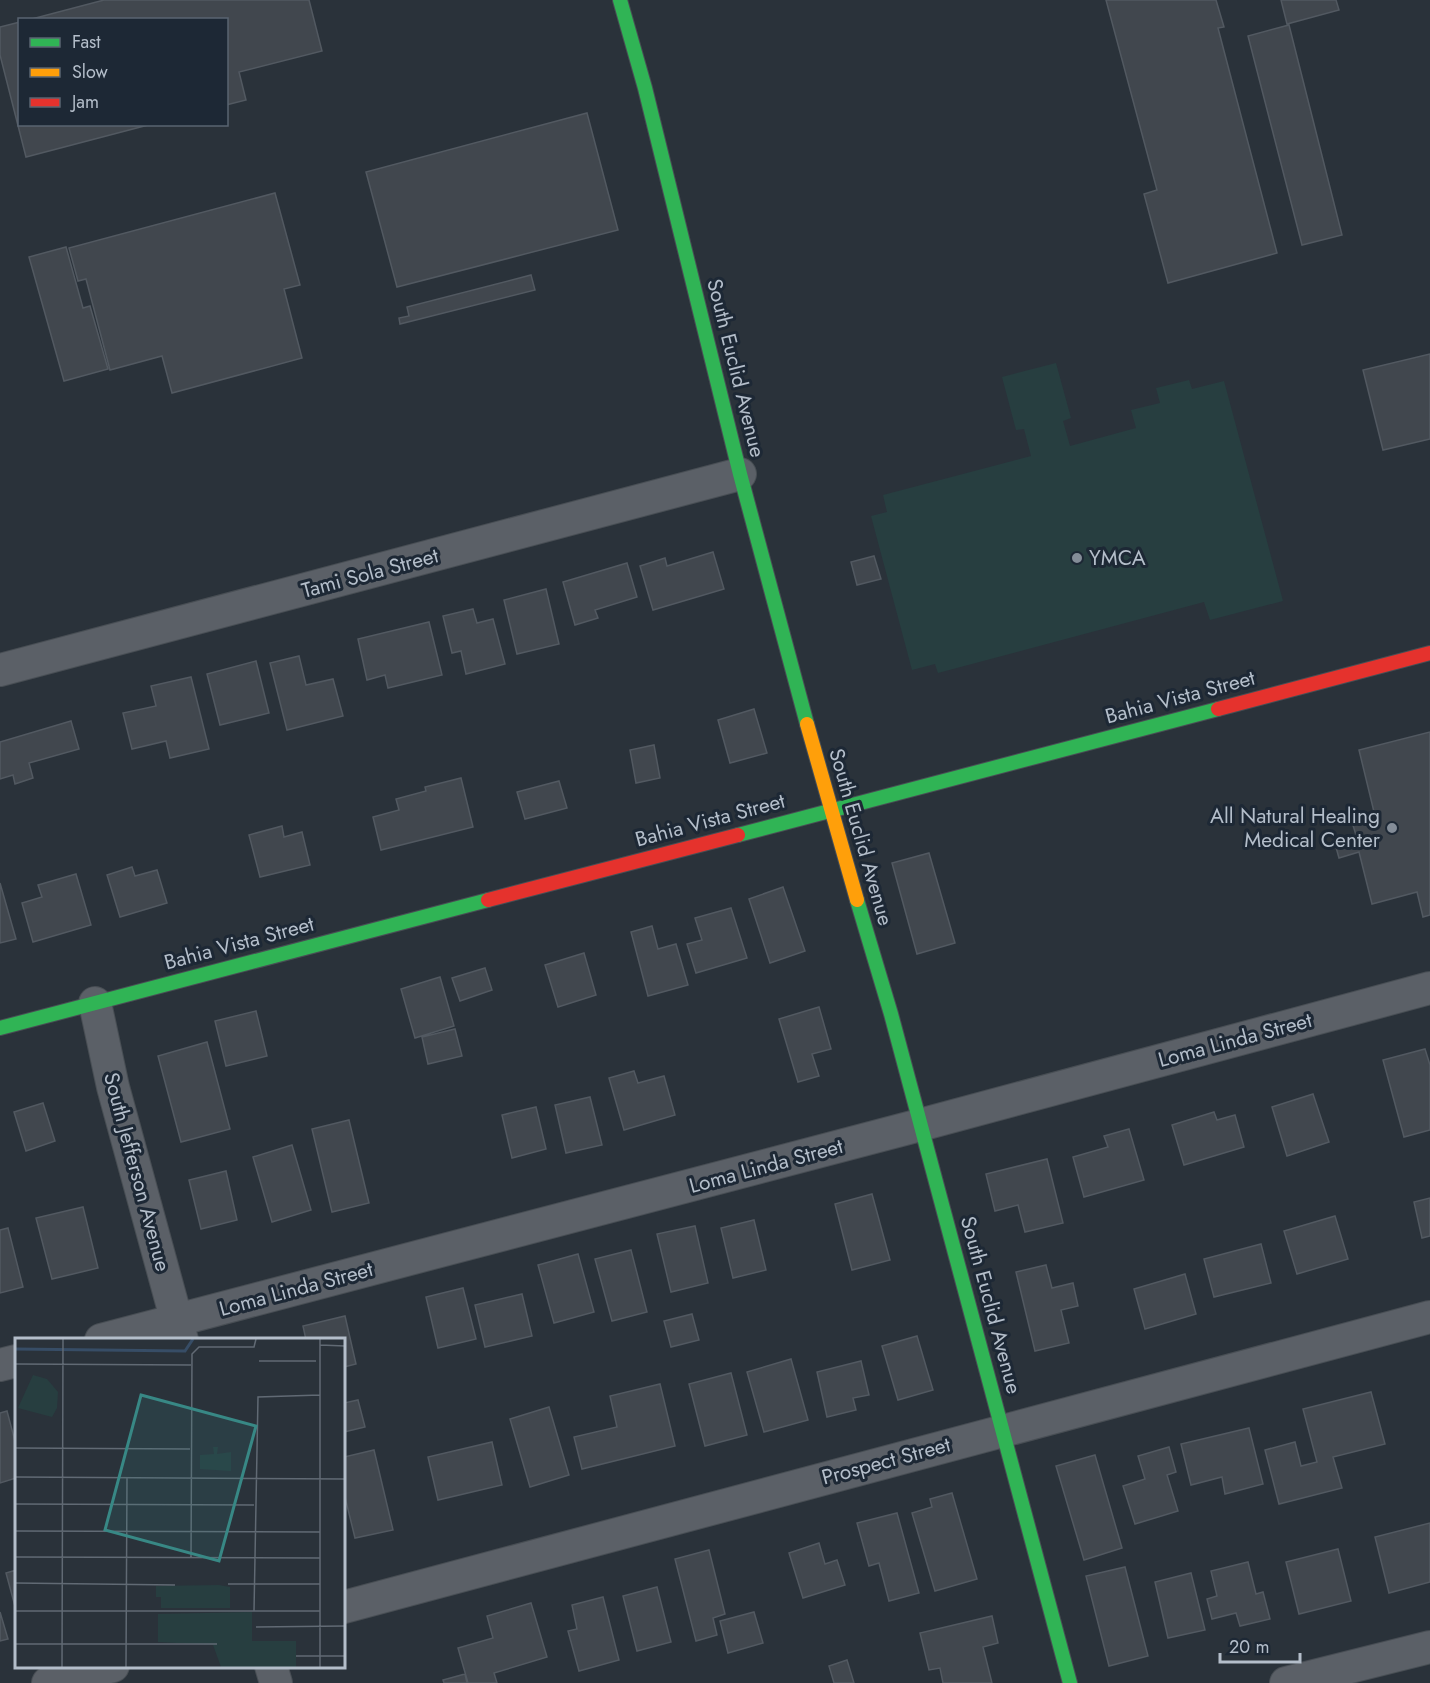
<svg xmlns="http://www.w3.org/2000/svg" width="1430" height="1683" viewBox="0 0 1430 1683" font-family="Jost,sans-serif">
  <rect width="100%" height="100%" fill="#2a323a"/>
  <path fill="#273e40" d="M 1056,363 L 1071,418 L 1063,421 L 1070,446 L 1136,428 L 1131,410 L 1160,403 L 1156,388 L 1189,380 L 1192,389 L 1224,381 L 1283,601 L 1210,620 L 1204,602 L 938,673 L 935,664 L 912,670 L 871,516 L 887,512 L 883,495 L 1031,456 L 1024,429 L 1016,430 L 1002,377 Z"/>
  <path fill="#41474e" stroke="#525961" stroke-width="1.5" d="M 104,0 L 309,0 L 322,51 L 239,72 L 246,100 L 226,105 L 226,20 L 28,20 Z
    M 1106,0 L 1216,0 L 1224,27 L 1218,28 L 1277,253 L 1168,283 L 1144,194 L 1157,190 Z
    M 1281,0 L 1336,0 L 1339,10 L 1287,24 Z
    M 20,22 L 20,124 L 152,124 L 26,157 L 0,55 L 0,27 Z
    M 1289,25 L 1342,235 L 1302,245 L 1248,36 Z
    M 587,113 L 618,230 L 397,287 L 366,172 Z
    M 275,193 L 300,285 L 284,289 L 302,358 L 172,393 L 162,356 L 110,370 L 86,279 L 78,281 L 69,248 Z
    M 66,247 L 83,308 L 90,306 L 108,369 L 64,381 L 29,257 Z
    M 531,275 L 535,290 L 400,324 L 399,318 L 409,316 L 407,307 Z
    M 1430,354 L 1430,439 L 1383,450 L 1363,370 Z
    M 713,552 L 724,589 L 653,610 L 640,566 L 665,558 L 667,566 Z
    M 874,556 L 881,579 L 857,585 L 851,562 Z
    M 627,563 L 637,597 L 595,610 L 598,618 L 575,625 L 563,582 Z
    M 546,589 L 559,644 L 517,654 L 504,600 Z
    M 473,609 L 477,623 L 493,619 L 505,664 L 466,674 L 461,651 L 452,653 L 443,616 Z
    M 429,622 L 442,675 L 388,688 L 385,675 L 367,680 L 358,639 Z
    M 299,656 L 306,685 L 333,679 L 343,716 L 287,730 L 270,663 Z
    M 256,661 L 269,713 L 220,725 L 207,674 Z
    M 191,677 L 209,749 L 170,758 L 166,741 L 132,749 L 123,713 L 156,706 L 151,686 Z
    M 754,709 L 767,753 L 730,763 L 718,720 Z
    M 71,721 L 79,749 L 29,763 L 33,778 L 15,784 L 13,775 L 0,779 L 0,742 Z
    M 1430,732 L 1430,915 L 1423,917 L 1417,892 L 1372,904 L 1359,852 L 1339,858 L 1334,840 L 1356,835 L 1352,822 L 1375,816 L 1359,750 Z
    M 654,745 L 660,778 L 636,783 L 630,750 Z
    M 461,778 L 473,827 L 381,850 L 373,817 L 399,810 L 396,799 L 426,791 L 425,787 Z
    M 559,781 L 567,808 L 525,819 L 517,792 Z
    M 282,826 L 284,837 L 302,832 L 310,865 L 260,877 L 249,835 Z
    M 929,853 L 955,943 L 917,954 L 892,863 Z
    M 132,867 L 135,876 L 157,870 L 167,903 L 120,917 L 107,875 Z
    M 76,874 L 91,925 L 33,942 L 22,903 L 42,897 L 38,885 Z
    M 0,883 L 16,939 L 0,943 Z
    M 783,887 L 805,951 L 770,963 L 749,899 Z
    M 731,908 L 747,958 L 696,973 L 687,944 L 702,940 L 695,918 Z
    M 652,926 L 658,949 L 676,944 L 688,985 L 648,996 L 631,932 Z
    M 584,953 L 596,995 L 558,1007 L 545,965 Z
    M 485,968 L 492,990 L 460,1001 L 452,978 Z
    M 440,977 L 454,1026 L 415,1038 L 401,989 Z
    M 819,1007 L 831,1049 L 812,1054 L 819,1076 L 798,1082 L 779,1019 Z
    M 256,1011 L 267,1056 L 226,1066 L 215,1021 Z
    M 455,1029 L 462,1056 L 428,1064 L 422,1037 Z
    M 207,1042 L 230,1129 L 181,1142 L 158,1056 Z
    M 1425,1049 L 1430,1065 L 1430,1130 L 1404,1137 L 1383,1060 Z
    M 634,1071 L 638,1083 L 664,1076 L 675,1115 L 624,1130 L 609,1078 Z
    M 1313,1094 L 1329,1142 L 1287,1156 L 1272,1107 Z
    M 590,1097 L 602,1145 L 566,1153 L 555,1105 Z
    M 43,1103 L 55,1141 L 26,1151 L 14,1112 Z
    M 536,1107 L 546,1149 L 512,1158 L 502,1115 Z
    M 1214,1112 L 1217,1120 L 1235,1115 L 1244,1147 L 1184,1165 L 1172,1125 Z
    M 349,1120 L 369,1203 L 332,1212 L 312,1129 Z
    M 1129,1129 L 1144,1180 L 1084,1197 L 1073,1157 L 1108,1147 L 1104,1136 Z
    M 292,1145 L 311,1210 L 272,1222 L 253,1157 Z
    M 1047,1159 L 1063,1223 L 1025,1232 L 1018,1205 L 995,1211 L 986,1174 Z
    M 226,1171 L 237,1220 L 201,1229 L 189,1180 Z
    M 872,1194 L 890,1260 L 852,1270 L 835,1204 Z
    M 1430,1198 L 1430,1236 L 1422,1238 L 1414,1202 Z
    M 83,1207 L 98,1268 L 52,1279 L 36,1218 Z
    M 1335,1216 L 1348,1259 L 1297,1274 L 1284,1231 Z
    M 754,1220 L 766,1270 L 733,1278 L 721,1228 Z
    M 695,1226 L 708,1283 L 671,1292 L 657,1234 Z
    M 8,1228 L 23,1287 L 0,1293 L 0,1230 Z
    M 1261,1244 L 1271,1283 L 1214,1297 L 1204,1259 Z
    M 631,1250 L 647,1312 L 612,1321 L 595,1259 Z
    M 578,1254 L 594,1312 L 554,1323 L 538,1265 Z
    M 1046,1265 L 1052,1288 L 1073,1283 L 1078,1306 L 1061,1310 L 1069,1343 L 1035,1351 L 1016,1272 Z
    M 1185,1274 L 1196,1314 L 1145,1329 L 1134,1289 Z
    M 463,1288 L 476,1339 L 438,1348 L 426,1297 Z
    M 522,1294 L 532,1336 L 485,1347 L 475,1305 Z
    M 692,1314 L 699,1340 L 671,1347 L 664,1321 Z
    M 345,1316 L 356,1364 L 344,1367 L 344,1340 L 306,1340 L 303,1326 Z
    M 917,1336 L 933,1390 L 898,1400 L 882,1346 Z
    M 791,1359 L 808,1420 L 764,1432 L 747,1372 Z
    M 861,1361 L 869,1395 L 853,1398 L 856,1410 L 827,1417 L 817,1372 Z
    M 731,1373 L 747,1435 L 705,1446 L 689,1384 Z
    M 660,1384 L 675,1446 L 582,1469 L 574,1437 L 617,1427 L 610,1396 Z
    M 1371,1392 L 1385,1444 L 1333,1457 L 1342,1488 L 1279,1504 L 1265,1450 L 1295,1442 L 1301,1466 L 1317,1462 L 1303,1409 Z
    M 358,1400 L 365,1427 L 344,1432 L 344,1403 Z
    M 549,1407 L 569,1475 L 530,1487 L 510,1419 Z
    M 7,1411 L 16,1445 L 16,1478 L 0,1483 L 0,1413 Z
    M 1249,1428 L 1263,1484 L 1225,1494 L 1222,1477 L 1191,1485 L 1181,1444 Z
    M 492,1442 L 502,1485 L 438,1500 L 428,1457 Z
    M 1169,1447 L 1176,1472 L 1167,1475 L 1178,1511 L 1135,1524 L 1123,1486 L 1145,1479 L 1138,1456 Z
    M 374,1450 L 393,1530 L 355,1538 L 344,1493 L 344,1457 Z
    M 1095,1455 L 1122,1548 L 1084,1560 L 1056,1466 Z
    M 952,1493 L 977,1579 L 935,1591 L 912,1513 L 932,1507 L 930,1499 Z
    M 897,1513 L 919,1593 L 889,1601 L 879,1563 L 869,1566 L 857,1523 Z
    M 1430,1523 L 1430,1582 L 1389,1593 L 1375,1537 Z
    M 819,1543 L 825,1564 L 837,1560 L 845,1585 L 803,1598 L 789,1553 Z
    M 1338,1549 L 1351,1601 L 1299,1614 L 1286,1562 Z
    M 709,1550 L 725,1614 L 713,1618 L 717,1635 L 696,1641 L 675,1559 Z
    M 1248,1562 L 1256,1594 L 1263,1592 L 1270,1619 L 1240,1626 L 1236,1613 L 1212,1619 L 1207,1599 L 1217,1596 L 1211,1571 Z
    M 1125,1567 L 1148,1656 L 1109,1666 L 1086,1576 Z
    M 16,1570 L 16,1610 L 6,1573 Z
    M 1191,1573 L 1205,1630 L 1168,1638 L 1155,1582 Z
    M 657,1587 L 671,1642 L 637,1651 L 623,1596 Z
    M 603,1597 L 619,1660 L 579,1671 L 568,1631 L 577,1629 L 572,1605 Z
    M 531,1603 L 547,1657 L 494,1673 L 497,1683 L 468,1683 L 458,1648 L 493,1638 L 487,1616 Z
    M 0,1612 L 8,1639 L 0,1641 Z
    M 754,1612 L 763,1643 L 728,1653 L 720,1621 Z
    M 992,1616 L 998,1643 L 983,1647 L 992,1683 L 943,1683 L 940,1668 L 929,1670 L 920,1633 Z
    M 847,1660 L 854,1683 L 834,1683 L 829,1666 Z
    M 465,1674 L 467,1683 L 444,1683 L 443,1680 Z"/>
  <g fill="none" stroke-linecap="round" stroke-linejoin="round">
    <g stroke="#484e54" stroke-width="34">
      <path id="street" d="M 0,670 L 740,474
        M 95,1003 L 113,1087 L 182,1340
        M 101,1340 L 920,1125 L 1430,988
        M 0,1365 L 16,1361
        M 344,1607 L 1430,1317
        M 271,1666 L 276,1683
        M 48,1683 L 113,1666
        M 1286,1683 L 1430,1647"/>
    </g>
    <g stroke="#484e54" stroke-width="16">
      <path id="fast" d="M 620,0 L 645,88 L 740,474 L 807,724
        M 738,835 L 1218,709
        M 857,900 L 891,1014 L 1070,1683
        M 0,1028 L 488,900"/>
    </g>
    <g stroke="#484e54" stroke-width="16">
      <path id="slow" d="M 807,724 L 857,900"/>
    </g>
    <g stroke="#484e54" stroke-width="16">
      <path id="jam" d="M 1218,709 L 1430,653
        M 488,900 L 738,835"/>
    </g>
    <use href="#street" stroke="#5b6067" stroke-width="32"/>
    <use href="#fast" stroke="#30b455" stroke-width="14"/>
    <use href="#slow" stroke="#ff9f0a" stroke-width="14"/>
    <use href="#jam" stroke="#e5322d" stroke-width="14"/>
  </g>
  <g fill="#848d98" stroke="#1d2835" stroke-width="2">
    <circle cx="1077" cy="558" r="6"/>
    <circle cx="1392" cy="828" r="6"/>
  </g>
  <g text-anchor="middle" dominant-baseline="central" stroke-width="6" stroke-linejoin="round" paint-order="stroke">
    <g font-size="21" fill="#b4beca" stroke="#1d2835">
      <text transform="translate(736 368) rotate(76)">South Euclid Avenue</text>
      <text transform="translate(370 573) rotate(-15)">Tami Sola Street</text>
      <text transform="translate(1180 697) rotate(-15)">Bahia Vista Street</text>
      <text transform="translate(710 820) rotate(-15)">Bahia Vista Street</text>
      <text transform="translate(861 837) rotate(74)">South Euclid Avenue</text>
      <text transform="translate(239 943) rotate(-15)">Bahia Vista Street</text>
      <text transform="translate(1235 1040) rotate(-15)">Loma Linda Street</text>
      <text transform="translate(766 1166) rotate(-15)">Loma Linda Street</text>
      <text transform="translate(137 1172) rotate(75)">South Jefferson Avenue</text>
      <text transform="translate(296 1289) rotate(-15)">Loma Linda Street</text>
      <text transform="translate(991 1305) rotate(75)">South Euclid Avenue</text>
      <text transform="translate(886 1461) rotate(-15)">Prospect Street</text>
    </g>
    <g font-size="21" fill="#b4beca" stroke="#1d2835" text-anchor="start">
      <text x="1089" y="558">YMCA</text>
      <text x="1380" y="816" text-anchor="end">All Natural Healing<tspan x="1380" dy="24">Medical Center</tspan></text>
    </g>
  </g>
  <g transform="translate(15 1338)">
    <rect width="330" height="330" fill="#2a323a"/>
    <path d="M 18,37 L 32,41 L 43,54 L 42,70 L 37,79 L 3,70 ZM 198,109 L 203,109 L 202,116 L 216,114 L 216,133 L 185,131 L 185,117 L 199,116 ZM 204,247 L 215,249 L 215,270 L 146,270 L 146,259 L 141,259 L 141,248 ZM 237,274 L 237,303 L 281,303 L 281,329 L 206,329 L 198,307 L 143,304 L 143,276 Z" fill="#273e40"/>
    <path fill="none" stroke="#374d66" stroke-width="3" d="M 0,11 L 170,13 L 178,1"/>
    <path fill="none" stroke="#616a74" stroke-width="1.5" d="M 305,7 L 330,8M 244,23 L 301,23M 0,26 L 176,27M 0,110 L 175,111M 0,139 L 330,141M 0,166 L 239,167M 0,193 L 305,194M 0,219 L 305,220M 176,220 L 177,16 L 184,9 L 239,9 L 241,1M 0,245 L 160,247M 213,246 L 305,246M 0,273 L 305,273M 239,273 L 243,59 L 305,57M 241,289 L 330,288M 0,306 L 202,306M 281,318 L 330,318M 47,329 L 48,1M 111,329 L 112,140M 305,329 L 305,1"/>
    <path fill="#388885" fill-opacity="0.15" stroke="#388885" stroke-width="3" d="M 126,57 L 241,88 L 204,223 L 90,192 Z"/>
    <rect width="330" height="330" fill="none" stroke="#b4beca" stroke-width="3"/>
  </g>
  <rect x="18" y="18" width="210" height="108" fill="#1d2835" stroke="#596471" stroke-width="1.5"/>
  <rect x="30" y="38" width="30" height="9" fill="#30b455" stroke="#596471" stroke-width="1.5"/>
  <text x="72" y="48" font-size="18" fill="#b4beca">Fast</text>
  <rect x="30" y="68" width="30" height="9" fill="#ff9f0a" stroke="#596471" stroke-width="1.5"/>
  <text x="72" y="78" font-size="18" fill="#b4beca">Slow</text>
  <rect x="30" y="98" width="30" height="9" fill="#e5322d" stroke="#596471" stroke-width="1.5"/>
  <text x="72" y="108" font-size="18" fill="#b4beca">Jam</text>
  <path d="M1220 1653v9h80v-9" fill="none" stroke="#b4beca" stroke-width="3"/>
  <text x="1229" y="1653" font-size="18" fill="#b4beca" stroke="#1d2835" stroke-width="4.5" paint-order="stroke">20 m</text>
</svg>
